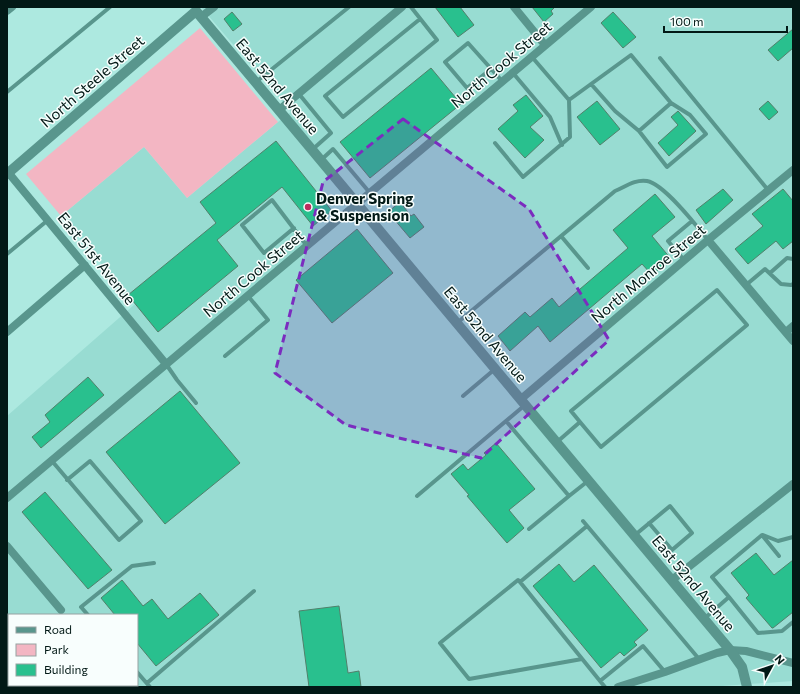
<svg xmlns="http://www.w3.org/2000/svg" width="800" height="694" viewBox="0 0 800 694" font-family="Commissioner,sans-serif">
  <rect width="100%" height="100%" fill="#ade9e0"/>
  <path fill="#98dcd2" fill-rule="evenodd" d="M 201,7 L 793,7 L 793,681 L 708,687 L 7,687 L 7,416 L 135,304 L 61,216 L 144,147 L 187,198 L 278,122 L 291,112 ZM 9,615 L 137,615 L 137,685 L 9,685 Z"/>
  <path fill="#f3b6c3" d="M 200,28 L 278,122 L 187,198 L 144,147 L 61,216 L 26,174 Z"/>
  <path fill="#29c08e" stroke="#51806b" d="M 435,7 L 460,7 L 474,25 L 458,37 Z
    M 532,7 L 555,7 L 551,11 L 553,14 L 544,22 Z
    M 232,12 L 242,24 L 233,31 L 224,19 Z
    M 613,12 L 636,37 L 623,48 L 601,23 Z
    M 793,29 L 793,48 L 778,61 L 768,50 Z
    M 431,68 L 461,104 L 370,178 L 340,142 Z
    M 526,95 L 543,116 L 530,127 L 544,140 L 525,158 L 498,129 L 518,111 L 513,105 Z
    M 597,101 L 620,129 L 600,145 L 577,117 Z
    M 768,101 L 778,112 L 769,120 L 759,109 Z
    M 678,111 L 696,131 L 669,156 L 658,143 L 678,125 L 671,117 Z
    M 276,141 L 332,211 L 313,226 L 282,187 L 217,240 L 238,266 L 158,332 L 128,295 L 216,223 L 200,202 Z
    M 723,189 L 733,200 L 706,224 L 696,210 Z
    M 783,189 L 793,201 L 793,241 L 783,249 L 776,241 L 748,264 L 735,249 L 763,226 L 752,214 Z
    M 655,194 L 675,217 L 652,236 L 671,259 L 652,275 L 642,264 L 550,342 L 538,326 L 510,351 L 498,336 L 525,312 L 530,317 L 552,298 L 559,307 L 628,248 L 613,230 Z
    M 400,202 L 411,216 L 414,214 L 424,227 L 410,238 L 388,212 Z
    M 357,229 L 393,273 L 332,323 L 296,280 Z
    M 88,377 L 104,395 L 41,448 L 32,437 L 50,422 L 45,415 Z
    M 180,391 L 240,463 L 165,524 L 106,452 Z
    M 496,443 L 535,489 L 509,510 L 524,528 L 507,543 L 467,496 L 469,495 L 451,474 L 463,464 L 468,470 L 486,455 L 484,453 Z
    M 45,492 L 112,570 L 88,589 L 22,512 Z
    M 756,553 L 774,575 L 793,560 L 793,612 L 773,628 L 772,628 L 746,598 L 749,595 L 731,573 Z
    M 559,564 L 574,582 L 594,565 L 648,630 L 634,642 L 637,645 L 624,656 L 620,652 L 601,668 L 533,586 Z
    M 122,580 L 143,606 L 152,599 L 168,619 L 200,593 L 219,615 L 156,666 L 137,643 L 137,615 L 115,615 L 101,598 Z
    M 339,606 L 348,673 L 359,671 L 361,687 L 309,687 L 299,611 Z"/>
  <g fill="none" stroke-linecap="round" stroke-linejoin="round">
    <path stroke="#59968d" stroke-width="4" d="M 411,7 L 437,40 L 343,117 L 325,96 L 420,19
      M 660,58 L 768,190
      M 491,69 L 467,88 L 445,62 L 468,43 L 502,81
      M 513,73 L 550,117 L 562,145
      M 256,82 L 349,7
      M 591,84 L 615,111 L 639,131
      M 7,92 L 110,7
      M 299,94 L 331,133 L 313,149
      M 569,100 L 631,55 L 671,103 L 690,115 L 706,134 L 667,167 L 639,131 L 671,103
      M 495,143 L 523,177 L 570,137 L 569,100 L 532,57
      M 321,160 L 333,149 L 370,193
      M 294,228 L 264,253 L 242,225 L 272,200 L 307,246
      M 561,236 L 588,268
      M 7,254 L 48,220
      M 684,260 L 668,241 L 692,221
      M 770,273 L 787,258 L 793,259
      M 746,285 L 765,269 L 781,284 L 791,285 L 793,284
      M 457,323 L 615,191 C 625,187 635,179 647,181 C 664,184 696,225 708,240
      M 225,356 L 268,320 L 248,296
      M 166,364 L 177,380 L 196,403
      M 463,396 L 495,369
      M 506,421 L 569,496 L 529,529
      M 557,442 L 580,422 L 571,411 L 717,290 L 747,325 L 601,447 L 580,422
      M 52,461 L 119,540 L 141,521 L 90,461 L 67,480
      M 417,496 L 525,405
      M 569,496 L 588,481
      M 583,521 L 699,659
      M 635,535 L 670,506 L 692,533 L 672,550 L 649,523
      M 763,535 L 778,541 L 793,537
      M 520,582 L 587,526
      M 729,597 L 712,577 L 762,535 L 779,556
      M 88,615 L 81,607 L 132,566 L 154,563
      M 705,618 L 729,597 L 758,633 L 782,631 L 793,622
      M 582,659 L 469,679 L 440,643 L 518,580 L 520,582 L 600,681 L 605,687
      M 137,672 L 150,687
      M 600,681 L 643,646 L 665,672
      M 147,683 L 254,591"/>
    <path stroke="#59968d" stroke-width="8" d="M 514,7 L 545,45
      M 7,11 L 12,7
      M 201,17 L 214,7
      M 279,110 L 402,7
      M 7,171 L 166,364
      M 708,240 L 793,341
      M 7,332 L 85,265
      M 786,332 L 793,326
      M 521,399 L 708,240 L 793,170
      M 7,498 L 591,7
      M 7,546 L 61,610
      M 672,580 L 793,484
      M 618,687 L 665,672 L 717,653 L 730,650 L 746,651 L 793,663"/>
    <path stroke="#59968d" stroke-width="10" d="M 7,174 L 196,11 L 730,650 L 742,667 L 747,687"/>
  </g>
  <path fill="#7b2cbf" fill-opacity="0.2" stroke="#7b2cbf" stroke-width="3" stroke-dasharray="8 5" stroke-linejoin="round" d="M 403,119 L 529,209 L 609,340 L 481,458 L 346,425 L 275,373 L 323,182 Z"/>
  <circle fill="#bb2d5f" stroke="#f8fefd" stroke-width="1.5" cx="308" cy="207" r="4"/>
  <g text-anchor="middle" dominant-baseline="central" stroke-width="3" stroke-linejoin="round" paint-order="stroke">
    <g font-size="15" fill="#021916" stroke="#f8fefd">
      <text transform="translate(501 64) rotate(-40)">North Cook Street</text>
      <text transform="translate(92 81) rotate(-41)">North Steele Street</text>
      <text transform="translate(278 86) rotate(50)">East 52nd Avenue</text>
      <text transform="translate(97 258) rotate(51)">East 51st Avenue</text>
      <text transform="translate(253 273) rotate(-40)">North Cook Street</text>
      <text transform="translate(648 273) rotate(-40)">North Monroe Street</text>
      <text transform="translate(486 334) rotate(50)">East 52nd Avenue</text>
      <text transform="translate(694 583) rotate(50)">East 52nd Avenue</text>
    </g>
    <g font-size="15" font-weight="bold" fill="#021916" stroke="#f8fefd" text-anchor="start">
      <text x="316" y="198">Denver Spring<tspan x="316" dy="17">&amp; Suspension</tspan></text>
    </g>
  </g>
  <rect width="800" height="694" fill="none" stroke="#021916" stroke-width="16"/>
  <rect x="8" y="614" width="130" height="72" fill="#f8fefd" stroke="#96a2a1"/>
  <rect x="16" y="627" width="20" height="6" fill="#59968d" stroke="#96a2a1"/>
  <text x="44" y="634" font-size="12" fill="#021916">Road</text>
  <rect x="16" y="644" width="20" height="12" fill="#f3b6c3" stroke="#96a2a1"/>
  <text x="44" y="654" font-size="12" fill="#021916">Park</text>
  <rect x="16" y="664" width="20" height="12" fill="#29c08e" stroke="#96a2a1"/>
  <text x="44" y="674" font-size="12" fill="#021916">Building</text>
  <g transform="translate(772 666) rotate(50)" stroke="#f8fefd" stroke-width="3" paint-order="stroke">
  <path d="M0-3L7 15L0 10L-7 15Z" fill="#021916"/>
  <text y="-6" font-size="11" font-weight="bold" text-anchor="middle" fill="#021916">N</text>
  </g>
  <path d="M664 26v6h123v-6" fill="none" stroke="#021916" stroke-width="2"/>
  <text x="670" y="26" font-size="12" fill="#021916" stroke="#f8fefd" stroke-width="3" paint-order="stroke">100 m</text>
</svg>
